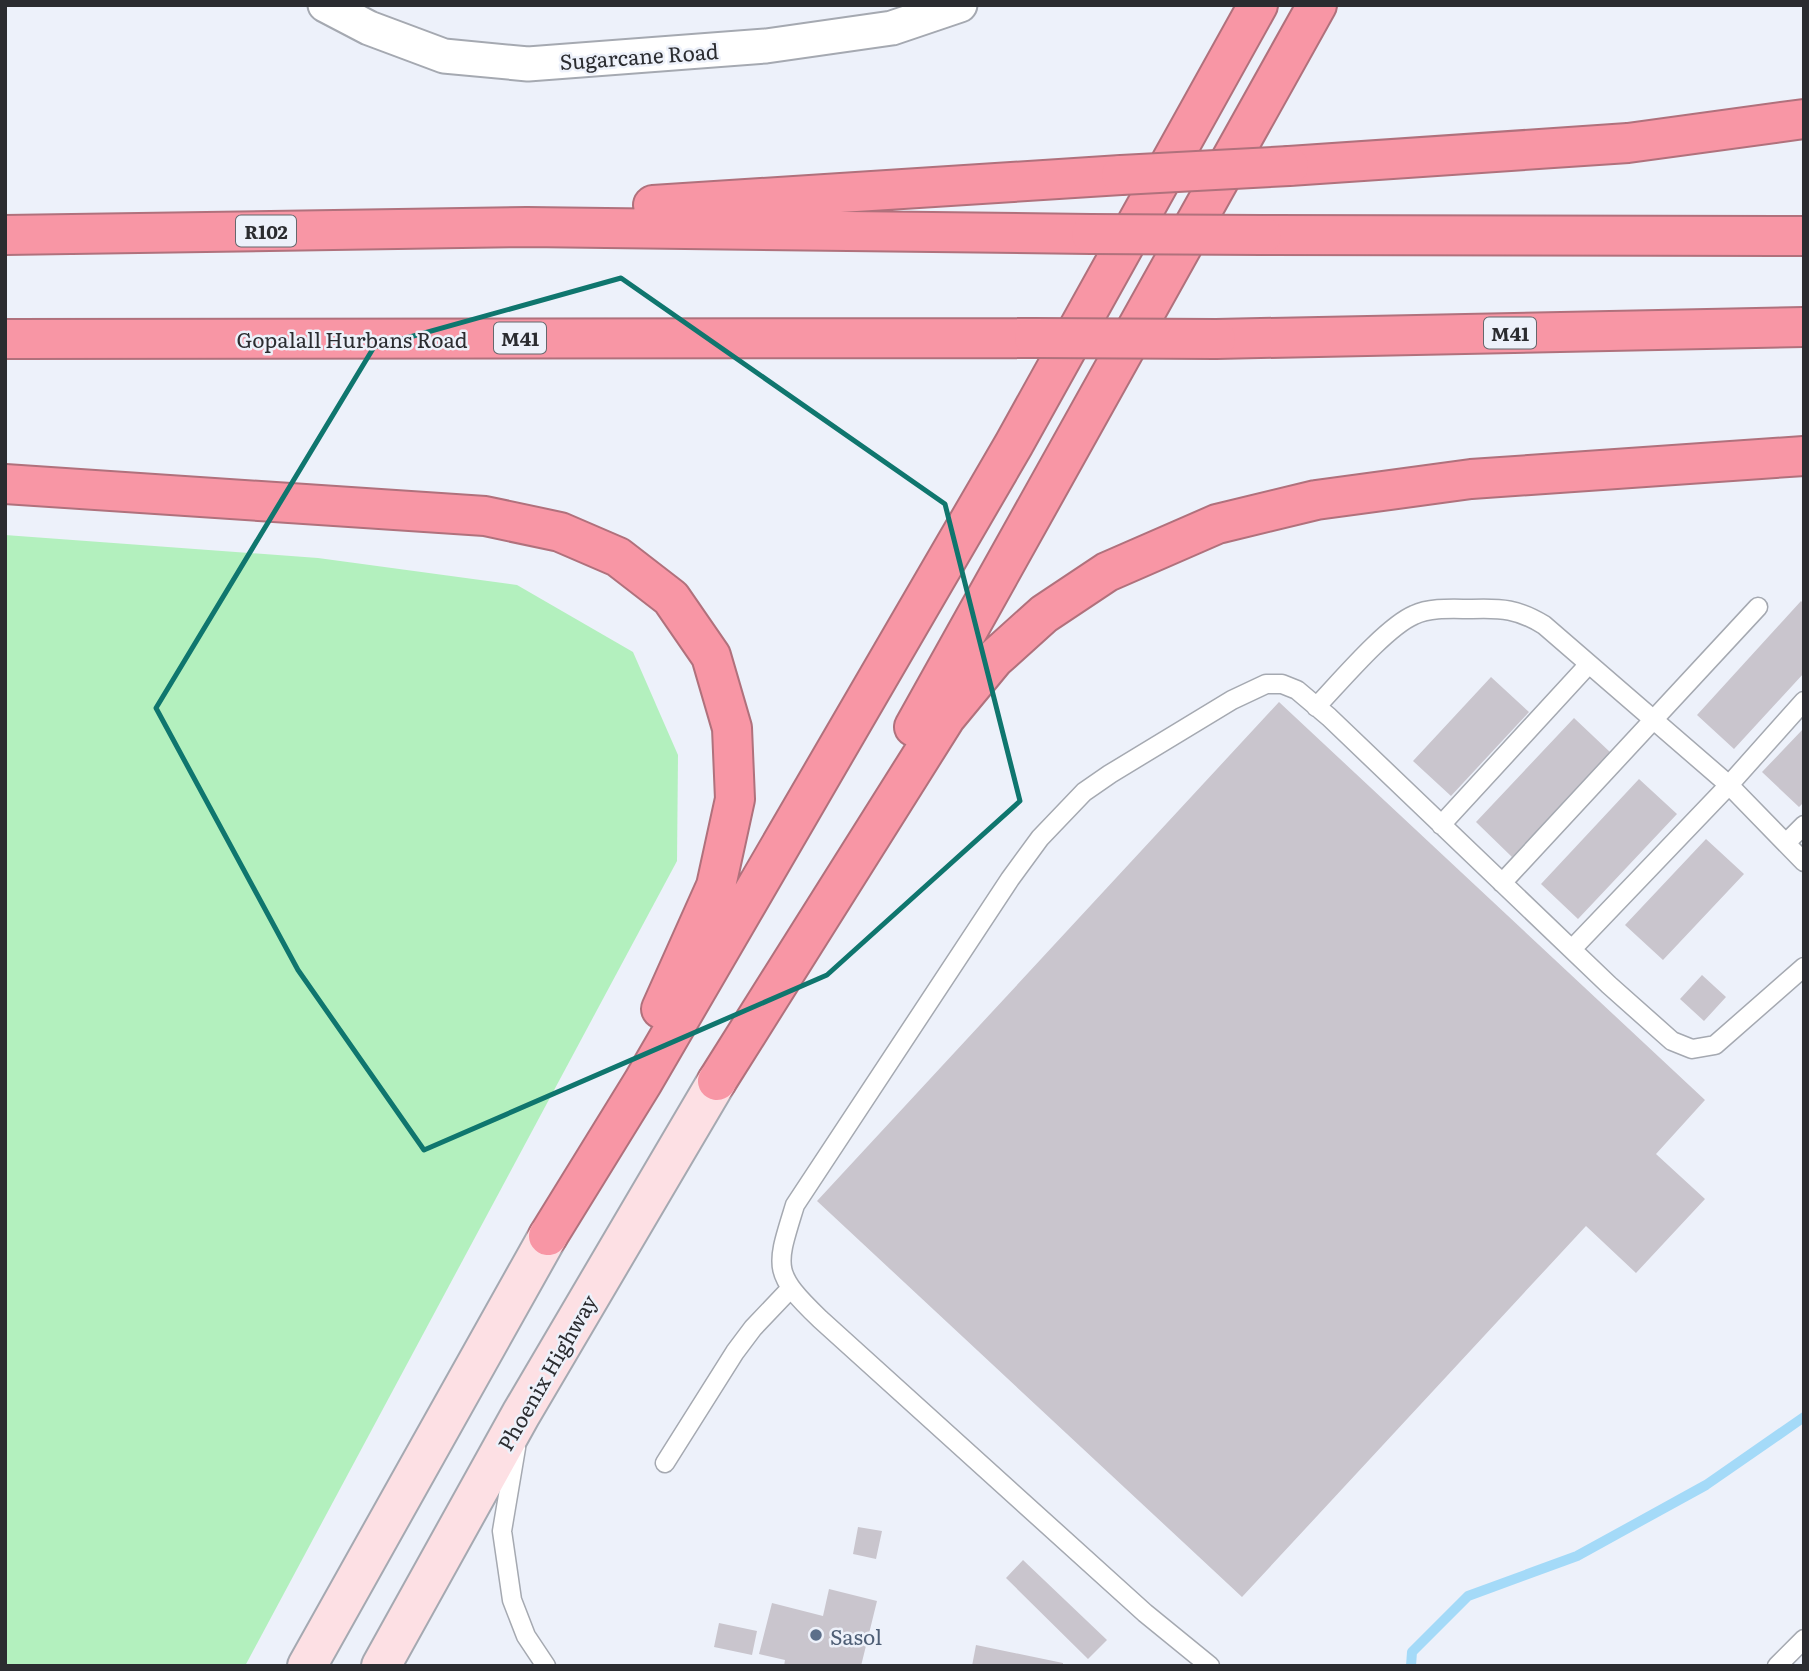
<svg xmlns="http://www.w3.org/2000/svg" width="1809" height="1671" viewBox="0 0 1809 1671" font-family="Literata,serif">
  <rect width="100%" height="100%" fill="#edf1fa"/>
  <path fill="#b3f0be" d="M 5,535 L 318,558 L 517,585 L 633,652 L 678,755 L 677,861 L 245,1666 L 5,1666 Z"/>
  <g fill="none" stroke-linecap="round" stroke-linejoin="round">
    <path stroke="#a4daf8" stroke-width="10" d="M 1411,1666 L 1412,1652 L 1468,1596 L 1577,1556 L 1706,1485 L 1804,1417"/>
  </g>
  <path fill="#c9c5cd" d="M 1801,601 L 1804,604 L 1804,673 L 1734,749 L 1697,715 Z
    M 1491,677 L 1529,712 L 1451,796 L 1413,761 Z
    M 1279,702 L 1705,1100 L 1656,1154 L 1705,1199 L 1636,1273 L 1586,1226 L 1242,1597 L 817,1201 Z
    M 1574,718 L 1611,753 L 1512,857 L 1476,822 Z
    M 1804,728 L 1804,802 L 1799,807 L 1762,772 Z
    M 1639,779 L 1677,814 L 1578,919 L 1541,884 Z
    M 1706,839 L 1744,874 L 1663,960 L 1625,925 Z
    M 1702,975 L 1726,997 L 1704,1021 L 1680,999 Z
    M 858,1527 L 882,1531 L 876,1559 L 853,1554 Z
    M 1023,1560 L 1107,1640 L 1088,1659 L 1006,1578 Z
    M 829,1589 L 877,1601 L 861,1666 L 784,1666 L 785,1660 L 759,1654 L 772,1603 L 823,1616 Z
    M 719,1623 L 757,1631 L 752,1655 L 714,1647 Z
    M 976,1645 L 1063,1663 L 1063,1666 L 972,1666 Z"/>
  <g fill="none" stroke-linecap="round" stroke-linejoin="round">
    <g stroke="#a5a9b1" stroke-width="21">
      <path id="lane" d="M 1316,707 C 1339,683 1386,627 1414,615 C 1431,607 1454,609 1472,609 C 1502,608 1518,609 1544,625 L 1729,785 L 1804,862
        M 1441,825 L 1589,664
        M 1786,843 L 1804,825
        M 1502,883 L 1758,607
        M 1572,949 L 1729,785 L 1804,701
        M 516,1448 L 502,1531 L 512,1600 L 526,1636 L 546,1666
        M 665,1463 L 735,1352 L 753,1328 L 791,1288
        M 1210,1666 L 1145,1613 L 820,1319 C 771,1272 776,1267 795,1205 L 1010,879 L 1040,838 L 1084,792 L 1110,774 L 1232,700 L 1266,684 L 1282,684 L 1297,690 L 1329,717 L 1609,985 L 1672,1041 L 1692,1049 L 1715,1045 L 1804,967
        M 1777,1666 L 1804,1639"/>
    </g>
    <g stroke="#a5a9b1" stroke-width="37">
      <path id="street" d="M 325,5 L 369,28 L 444,56 L 528,64 L 766,46 L 892,28 L 960,5"/>
    </g>
    <g stroke="#a5a9b1" stroke-width="42">
      <path id="secondary" d="M 307,1666 L 548,1236
        M 381,1666 L 521,1414 L 717,1081"/>
    </g>
    <g stroke="#b0717c" stroke-width="42">
      <path id="highway" d="M 1289,166 L 1628,143 L 1804,119
        M 653,205 L 1121,175
        M 5,235 L 527,227 L 1091,234
        M 1262,235 L 1804,236
        M 5,339 L 1034,338
        M 1216,339 L 1804,327
        M 5,484 L 485,516 L 560,532 L 618,557 L 671,598 L 711,656 L 732,728 L 735,799 L 716,886 L 661,1009
        M 914,727 L 1317,5
        M 717,1081 L 946,717 L 994,659 L 1044,614 L 1107,572 L 1217,524 L 1316,500 L 1471,479 L 1804,456
        M 548,1236 L 643,1082 L 1014,444 L 1258,5"/>
    </g>
    <use href="#lane" stroke="#fff" stroke-width="18"/>
    <use href="#street" stroke="#fff" stroke-width="33"/>
    <use href="#secondary" stroke="#fde0e4" stroke-width="38"/>
    <use href="#highway" stroke="#f896a5" stroke-width="38"/>
    <g stroke="#b0717c" stroke-width="42" stroke-linecap="butt">
      <path id="highway-bridge" d="M 1121,175 L 1289,166
        M 1091,234 L 1262,235
        M 1034,338 L 1216,339"/>
    </g>
    <use href="#highway-bridge" stroke="#f896a5" stroke-width="38"/>
  </g>
  <path fill="none" stroke="#0f766e" stroke-width="5" stroke-linejoin="round" d="M 621,278 L 945,504 L 1020,801 L 827,975 L 424,1150 L 298,970 L 156,708 L 374,347 Z"/>
  <circle fill="#5c6f8a" stroke="#edf1fa" stroke-width="2.5" cx="816" cy="1635" r="7"/>
  <g text-anchor="middle" dominant-baseline="central" stroke-width="5" stroke-linejoin="round" paint-order="stroke">
    <g fill="#edf1fa" stroke="#65676d" stroke-width="2">
      <rect x="236" y="215.5" width="60" height="31" rx="5"/>
      <rect x="1484" y="317.5" width="52" height="31" rx="5"/>
      <rect x="494" y="322.5" width="52" height="31" rx="5"/>
    </g>
    <g font-size="19" font-weight="bold" fill="#2b2c30">
      <text x="266" y="231">R102</text>
      <text x="1510" y="333">M41</text>
      <text x="520" y="338">M41</text>
    </g>
    <g font-size="21" fill="#2b2c30" stroke="#edf1fa">
      <text transform="translate(639 55) rotate(-4)">Sugarcane Road</text>
      <text x="352" y="338">Gopalall Hurbans Road</text>
      <text transform="translate(546 1372) rotate(-60)">Phoenix Highway</text>
    </g>
    <g font-size="21" fill="#4e5e75" stroke="#edf1fa" text-anchor="start">
      <text x="830" y="1635">Sasol</text>
    </g>
  </g>
  <rect width="1809" height="1671" fill="none" stroke="#2b2c30" stroke-width="14"/>
</svg>
